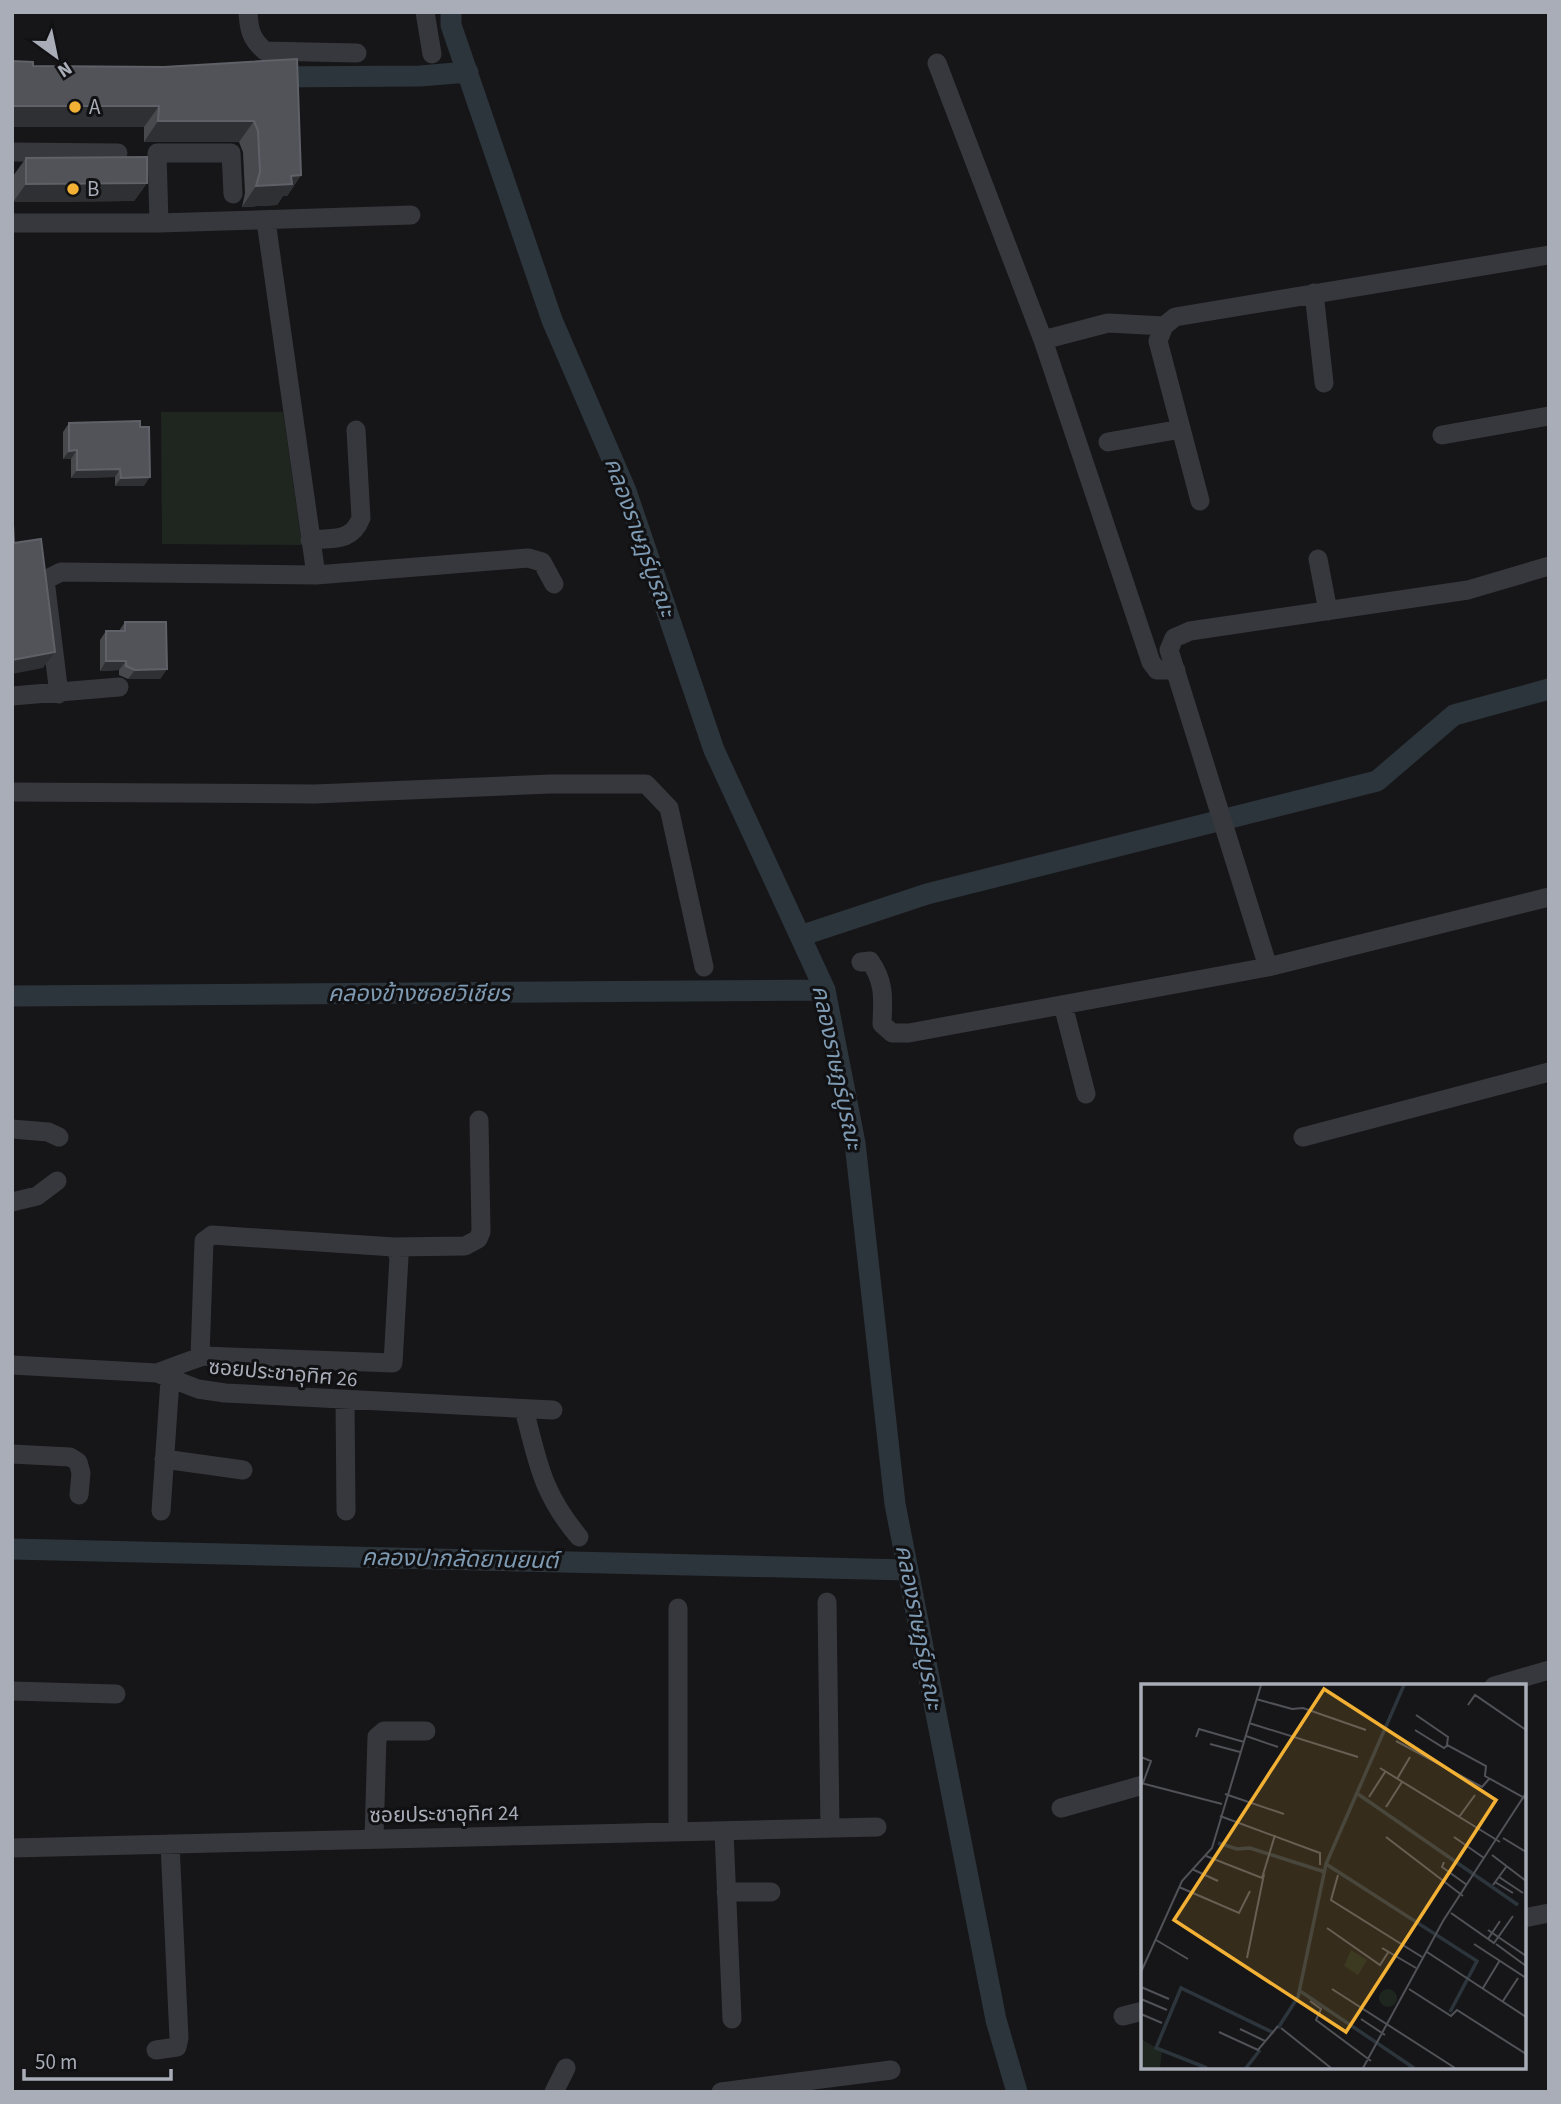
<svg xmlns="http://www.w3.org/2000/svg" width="1561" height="2104" viewBox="0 0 1561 2104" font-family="'Source Sans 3','Noto Sans Thai',sans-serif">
  <rect width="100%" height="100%" fill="#161618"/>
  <path fill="#1e261f" d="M 161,412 L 283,412 L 302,545 L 162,544 Z"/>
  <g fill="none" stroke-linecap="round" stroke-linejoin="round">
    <path stroke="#2c353c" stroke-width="21" d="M 451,12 L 451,25 L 552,320 L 626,491 L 714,750 L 825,990 L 855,1143 L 895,1504 L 996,2020 L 1017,2092
      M 270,77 L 420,76 L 468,72
      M 800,936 L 927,894 L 1377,781 L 1454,715 L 1549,689
      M 12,996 L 825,990
      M 12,1549 L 908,1570"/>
    <path stroke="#37383d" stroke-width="19" d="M 248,12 C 249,30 251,39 265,51 L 357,53
      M 425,12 L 432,54
      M 937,63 L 1043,340 L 1151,662 L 1157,670 L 1176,670
      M 12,152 L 118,153
      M 266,221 L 316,575
      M 12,223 L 159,223 L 411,215
      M 159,223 L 157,153 L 231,153 L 233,194
      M 1314,293 L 1324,383
      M 1043,340 L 1108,323 L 1164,326
      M 1442,435 L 1549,416
      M 1108,442 L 1181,429
      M 1200,501 L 1158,341 L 1164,326 L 1175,317 L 1549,255
      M 310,540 C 333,538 352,542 361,518 L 356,430
      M 1318,559 L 1328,611
      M 59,694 L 45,580 L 61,572 L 316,575 L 528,558 L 542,562 L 554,584
      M 12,696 L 119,687
      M 12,792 L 315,794 L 551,784 L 646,784 L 669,808 L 704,967
      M 861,962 L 870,961 C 885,982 883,999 882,1024 L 892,1033 L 909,1033 L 1268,967 L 1549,897
      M 1268,967 L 1169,650 L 1174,638 L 1190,631 L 1468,590 L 1549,566
      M 1063,1005 L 1086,1094
      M 12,1129 L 48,1132 L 59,1137
      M 1303,1137 L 1549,1072
      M 12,1202 L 37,1196 L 57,1181
      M 394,1247 L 465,1246 L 478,1239 L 481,1232 L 479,1120
      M 12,1365 L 157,1373 L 198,1389 L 225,1393 L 553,1410
      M 157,1373 C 173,1367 188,1361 204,1356 L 393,1363 L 399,1257 L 394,1247 L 212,1235 L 204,1241 L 200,1357
      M 345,1401 L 346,1511
      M 524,1409 C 538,1463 542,1493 579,1537
      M 12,1454 L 70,1457 L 78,1462 L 81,1473 L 79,1495
      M 164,1459 L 243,1470
      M 161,1511 L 170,1380
      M 827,1602 L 830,1828
      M 1494,1686 L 1549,1670
      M 12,1691 L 116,1694
      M 1061,1808 L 1143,1785
      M 678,1831 L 678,1608
      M 724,1832 L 732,2019
      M 374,1838 L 377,1737 L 384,1731 L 426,1731
      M 12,1848 L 877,1827
      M 726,1892 L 771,1892
      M 1524,1918 L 1549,1913
      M 1123,2016 L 1143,2011
      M 156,2050 L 177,2047 L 179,2038 L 170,1844
      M 554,2092 L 566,2068
      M 721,2092 L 891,2070"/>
  </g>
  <path fill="#47494d" d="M 297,59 L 301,175 L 287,196 L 283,196 L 277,205 L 242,207 L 245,193 L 243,152 L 239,142 L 144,142 L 144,127 L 12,127 L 12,61 L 33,66 L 164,67 Z
    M 26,158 L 147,183 L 134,201 L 13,202 L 13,176 Z
    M 69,423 L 144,486 L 115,486 L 115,477 L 71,478 L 71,459 L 63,459 L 63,432 Z
    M 125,622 L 167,669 L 160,679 L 128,679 L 119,675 L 119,670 L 100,671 L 100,640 L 106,631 L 119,631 Z"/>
  <path fill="#2f3033" d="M 12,106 L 159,106 L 144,127 L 12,127 Z
    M 158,121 L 254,121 L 239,142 L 144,142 Z
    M 301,175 L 287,196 L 283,196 L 277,205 L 242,207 L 256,186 L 291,176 Z
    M 147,183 L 134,201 L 13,202 L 26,184 Z
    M 77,450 L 71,459 L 63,459 L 69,451 Z
    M 120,469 L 115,477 L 71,478 L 77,470 Z
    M 150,477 L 144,486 L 115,486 L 121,478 Z
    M 55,652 L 43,668 L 12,674 L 12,660 Z
    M 106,661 L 126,661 L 119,670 L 100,671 Z
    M 167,669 L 160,679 L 128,679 L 135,670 Z"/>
  <path fill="#525359" stroke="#5f6168" stroke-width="2" d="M 297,59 L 301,175 L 291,176 L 292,184 L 256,186 L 260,172 L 258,131 L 254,121 L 158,121 L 159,106 L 12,106 L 12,61 L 33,62 L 33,66 L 164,67 Z
    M 147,157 L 147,183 L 26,184 L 26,158 Z
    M 140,421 L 140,427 L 149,427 L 150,477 L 121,478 L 120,469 L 77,470 L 77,450 L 69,451 L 69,423 Z
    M 12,504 L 14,543 L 41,539 L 55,652 L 12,660 Z
    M 125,622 L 166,622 L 167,669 L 135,670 L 126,666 L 126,661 L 106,661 L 106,631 L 125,631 Z"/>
  <g fill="#f2b134" stroke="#111113" stroke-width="2.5">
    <circle cx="75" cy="107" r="7"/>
    <circle cx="73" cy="189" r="7"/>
  </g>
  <g text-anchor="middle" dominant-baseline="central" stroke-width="6" stroke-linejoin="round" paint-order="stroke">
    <g font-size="21" fill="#a8adb8" stroke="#111113" text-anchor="start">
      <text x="89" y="107">A</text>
      <text x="87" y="189">B</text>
    </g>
    <g font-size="21" fill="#a8adb8" stroke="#111113">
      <text transform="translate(283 1373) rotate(5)">ซอยประชาอุทิศ 26</text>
      <text transform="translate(444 1814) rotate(-1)">ซอยประชาอุทิศ 24</text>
    </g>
    <g font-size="23" font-style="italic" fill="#7f9bb3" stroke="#111113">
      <text transform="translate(640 537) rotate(70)">คลองราษฎร์บูรณะ</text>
      <text x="419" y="993">คลองข้างซอยวิเชียร</text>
      <text transform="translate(837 1067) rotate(78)">คลองราษฎร์บูรณะ</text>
      <text transform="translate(460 1559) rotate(1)">คลองปากลัดยานยนต์</text>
      <text transform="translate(919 1627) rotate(79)">คลองราษฎร์บูรณะ</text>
    </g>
  </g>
  <g transform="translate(1141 1684)">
    <rect width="385" height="385" fill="#161618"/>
    <path d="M 210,266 L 226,276 L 217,291 L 203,282 ZM238 314a9 9 0 1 1 18 0a9 9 0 1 1-18 0ZM 0,355 L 21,367 L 19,384 L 0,384 Z" fill="#1e261f"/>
    <path fill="none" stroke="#2c353c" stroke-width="3.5" d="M 217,110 L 377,221M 77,159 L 96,165 L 109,164 L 184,188M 185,180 L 336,277 L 309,328M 159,307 L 273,384M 137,344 L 157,313 L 185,180 L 263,1M 66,384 L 15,364 L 40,304 L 133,349M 105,384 L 119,366"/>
    <path fill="none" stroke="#505258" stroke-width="2" d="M 115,15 L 151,25 L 162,24 L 225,46M 327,21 L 334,11 L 385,46M 275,31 L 307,53 L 306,61 L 345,82 L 344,92 L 385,115M 108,39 L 217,73M 274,46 L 303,64 L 307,61M 105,52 L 137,63M 55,53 L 58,45 L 103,58M 255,57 L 341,103 L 348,95M 69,60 L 99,68M 0,73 L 10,77 L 2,99M 239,84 L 359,158M 256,95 L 269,73M 0,99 L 81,120M 84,110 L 143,130M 228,113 L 244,88M 245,123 L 261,98M 79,132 L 179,169 L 179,181M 318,133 L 334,111M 245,153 L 322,212M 313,153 L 343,174M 362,154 L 385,168M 351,171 L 385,197M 65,172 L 121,194 L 134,151M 303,178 L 301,183 L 326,201M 51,185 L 77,197M 197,191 L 190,216 L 281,273M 358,193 L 382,209M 354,198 L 372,209M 352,201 L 365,183M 38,203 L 98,229 L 109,207M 310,229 L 353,259 L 372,232M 186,244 L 239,281 L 248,267M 347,246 L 385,272M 347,255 L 359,237M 15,256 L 47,275M 333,260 L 385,294M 355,260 L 385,282M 241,264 L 275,284M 286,268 L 385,333M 106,274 L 123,190M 0,288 L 41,197 L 71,164 L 120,1M 0,303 L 28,315M 342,304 L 359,276M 191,305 L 314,384M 268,305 L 310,332 L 316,326 L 385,370M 0,315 L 26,326M 169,317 L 180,325 L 175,336 L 230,377M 362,317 L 377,294M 0,330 L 21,339M 220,335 L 244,351M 140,344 L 190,384M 99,345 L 124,357M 78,348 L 117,366 L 137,342M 222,384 L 302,237 L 385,109"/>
    <path fill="#f2b134" fill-opacity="0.15" stroke="#f2b134" stroke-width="3.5" d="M 183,5 L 355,116 L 205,348 L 33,236 Z"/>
    <rect width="385" height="385" fill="none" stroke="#a8adb8" stroke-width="3.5"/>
  </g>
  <rect width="1561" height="2104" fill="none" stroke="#a8adb8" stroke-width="28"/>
  <g transform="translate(56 56) rotate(147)" stroke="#111113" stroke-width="5" paint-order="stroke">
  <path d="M0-5L12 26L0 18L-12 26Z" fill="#a8adb8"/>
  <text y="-10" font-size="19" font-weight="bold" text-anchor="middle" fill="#a8adb8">N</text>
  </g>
  <path d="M24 2069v10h147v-10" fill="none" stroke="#a8adb8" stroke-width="3.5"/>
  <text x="35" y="2069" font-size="21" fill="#a8adb8" stroke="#111113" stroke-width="5" paint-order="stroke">50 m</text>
</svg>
